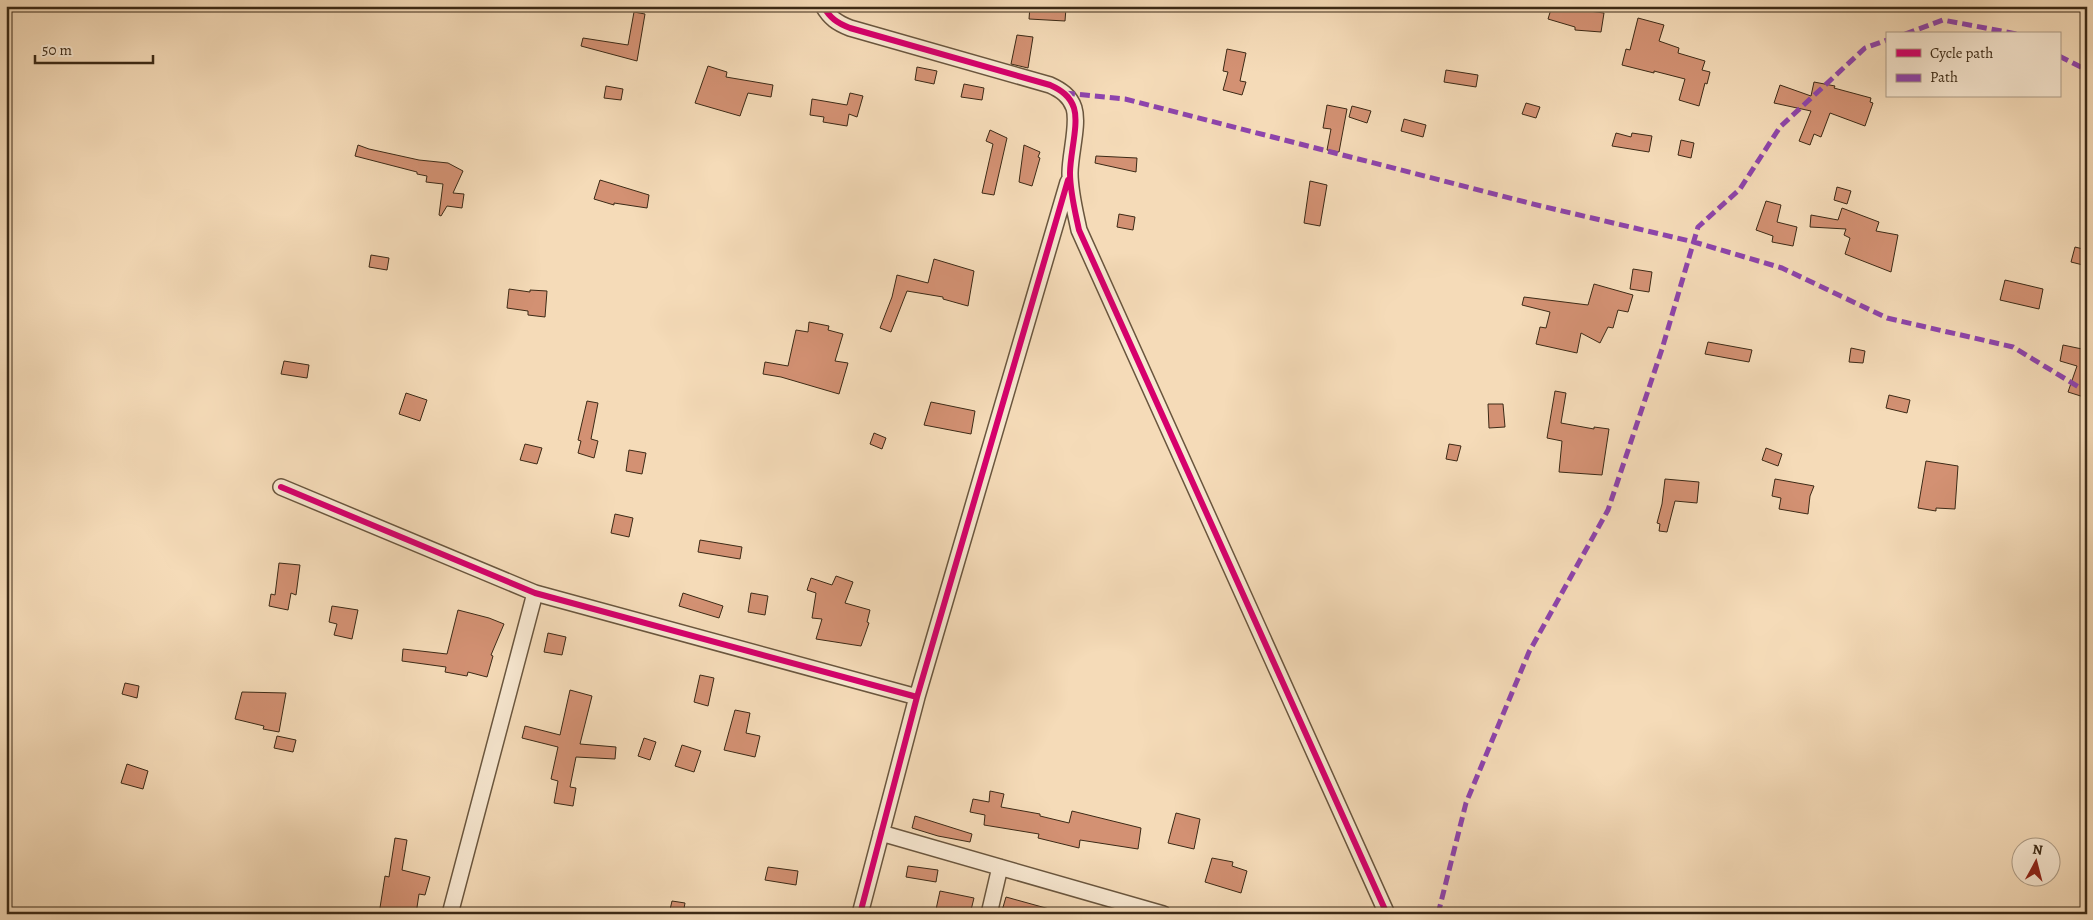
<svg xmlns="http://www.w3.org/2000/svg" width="2093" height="920" viewBox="0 0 2093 920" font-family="Alegreya,serif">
  <rect width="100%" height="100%" fill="#f5dbb8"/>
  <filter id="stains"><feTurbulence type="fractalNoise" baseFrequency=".004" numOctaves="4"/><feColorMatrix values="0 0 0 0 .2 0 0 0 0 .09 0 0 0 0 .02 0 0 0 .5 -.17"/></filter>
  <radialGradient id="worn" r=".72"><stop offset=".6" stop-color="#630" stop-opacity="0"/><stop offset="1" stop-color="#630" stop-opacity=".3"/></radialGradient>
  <path fill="#d39173" stroke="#3c2a16" d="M 1030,6 L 1066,8 L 1065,21 L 1029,19 Z
    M 1552,6 L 1604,13 L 1601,32 L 1575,30 L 1575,27 L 1548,19 Z
    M 634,12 L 645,14 L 637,61 L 581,46 L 583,38 L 628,45 Z
    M 1638,18 L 1664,25 L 1659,41 L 1679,48 L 1678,53 L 1705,61 L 1702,70 L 1710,72 L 1707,84 L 1705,83 L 1699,106 L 1679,100 L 1685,79 L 1654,71 L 1654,73 L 1622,65 L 1626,49 L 1630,50 Z
    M 1017,35 L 1033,37 L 1028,68 L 1011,64 Z
    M 1227,49 L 1246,53 L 1240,81 L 1246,82 L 1242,95 L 1223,90 L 1228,72 L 1223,71 Z
    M 708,66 L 727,72 L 726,77 L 773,85 L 771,97 L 748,93 L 740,116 L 695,103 Z
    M 917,67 L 937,71 L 934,84 L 915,80 Z
    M 1446,70 L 1478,75 L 1476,87 L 1444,82 Z
    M 1814,82 L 1835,86 L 1834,88 L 1871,98 L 1870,102 L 1873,103 L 1865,126 L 1830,113 L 1821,137 L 1814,134 L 1810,145 L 1799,141 L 1811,111 L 1774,103 L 1780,85 L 1811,96 Z
    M 964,84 L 984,88 L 982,100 L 961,97 Z
    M 606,86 L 623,89 L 621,100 L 604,98 Z
    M 850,93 L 863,96 L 857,117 L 849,114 L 847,126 L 823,122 L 824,117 L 810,115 L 812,99 L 847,105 Z
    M 1526,103 L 1540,107 L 1536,118 L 1522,114 Z
    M 1327,105 L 1347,109 L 1339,152 L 1327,150 L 1331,129 L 1323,128 Z
    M 1352,106 L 1371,111 L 1367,123 L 1349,117 Z
    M 1404,119 L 1426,125 L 1423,137 L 1401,131 Z
    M 990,130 L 1007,138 L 994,195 L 982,193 L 993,144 L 986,141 Z
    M 1616,133 L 1631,137 L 1632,133 L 1652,136 L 1649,152 L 1612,146 Z
    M 1681,140 L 1694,143 L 1691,158 L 1678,155 Z
    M 358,145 L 369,149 L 419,160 L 448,163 L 463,171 L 453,193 L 464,194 L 462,208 L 447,206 L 441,216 L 439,215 L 443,184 L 426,182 L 427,176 L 417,174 L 417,172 L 355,156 Z
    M 1024,145 L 1040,152 L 1038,157 L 1040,158 L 1032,186 L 1019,182 Z
    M 1096,156 L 1137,158 L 1136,172 L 1095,163 Z
    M 600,180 L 649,195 L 647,208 L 614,203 L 614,205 L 594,199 Z
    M 1310,181 L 1327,185 L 1320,226 L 1304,223 Z
    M 1837,187 L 1851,191 L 1847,204 L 1834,200 Z
    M 1766,201 L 1781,205 L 1777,222 L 1797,227 L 1793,246 L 1772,242 L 1773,236 L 1756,230 Z
    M 1842,208 L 1879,222 L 1876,231 L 1898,235 L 1891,272 L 1845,254 L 1850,238 L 1844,235 L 1846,229 L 1810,227 L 1811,215 L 1838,220 Z
    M 1119,214 L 1135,217 L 1133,230 L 1117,227 Z
    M 2075,247 L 2087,250 L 2087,266 L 2071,262 Z
    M 371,255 L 389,258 L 387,270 L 369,267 Z
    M 934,259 L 974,271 L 968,306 L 943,299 L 943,297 L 907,291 L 891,332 L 880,328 L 892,297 L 897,275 L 928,283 Z
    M 1633,269 L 1652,272 L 1649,292 L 1630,289 Z
    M 2005,280 L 2043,289 L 2039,309 L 2000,300 Z
    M 1594,284 L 1633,295 L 1628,312 L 1618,310 L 1613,328 L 1608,327 L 1600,343 L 1581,333 L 1577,353 L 1536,344 L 1540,327 L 1546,328 L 1550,312 L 1522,305 L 1524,297 L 1588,305 Z
    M 509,289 L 530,292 L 530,290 L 547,291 L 545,317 L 528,315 L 528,311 L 507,308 Z
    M 809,322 L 829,326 L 828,330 L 843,334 L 835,361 L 848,363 L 839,394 L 781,377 L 763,374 L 765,362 L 788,366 L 796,330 L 808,332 Z
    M 1708,342 L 1752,350 L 1749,362 L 1705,354 Z
    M 2084,343 L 2087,344 L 2087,398 L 2068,392 L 2077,366 L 2060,361 L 2063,345 L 2082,349 Z
    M 1851,348 L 1865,351 L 1863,363 L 1849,362 Z
    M 284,361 L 309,365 L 307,378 L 281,374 Z
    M 1555,391 L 1566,393 L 1561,423 L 1594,429 L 1594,427 L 1609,429 L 1602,475 L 1559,472 L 1562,441 L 1547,438 Z
    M 406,393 L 427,400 L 420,421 L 399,414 Z
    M 1889,395 L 1910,400 L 1907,413 L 1886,408 Z
    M 587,401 L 598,403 L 591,439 L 598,441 L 594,458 L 578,453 L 581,441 L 578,440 Z
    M 931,402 L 975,411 L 971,434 L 924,425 Z
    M 1488,404 L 1503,404 L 1505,427 L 1489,428 Z
    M 874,433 L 886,438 L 882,449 L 870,444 Z
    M 525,444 L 542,448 L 537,464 L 520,460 Z
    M 1449,444 L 1461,446 L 1457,461 L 1446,459 Z
    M 1766,448 L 1782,454 L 1778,466 L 1762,460 Z
    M 629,450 L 646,453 L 642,474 L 626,471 Z
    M 1926,461 L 1958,466 L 1955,509 L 1936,508 L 1936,511 L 1918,508 Z
    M 1665,479 L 1699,482 L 1697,503 L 1675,501 L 1667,532 L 1659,531 L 1660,524 L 1657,523 L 1662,504 Z
    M 1775,479 L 1814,486 L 1810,496 L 1808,514 L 1779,509 L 1781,498 L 1772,496 Z
    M 615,514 L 633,518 L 629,537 L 611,533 Z
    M 700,540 L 742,547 L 740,559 L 698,552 Z
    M 279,563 L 300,565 L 296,595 L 291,593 L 288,610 L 269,606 L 271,594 L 275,595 Z
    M 836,576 L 853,582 L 845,603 L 870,610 L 867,622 L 869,623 L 861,646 L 816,639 L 822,619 L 812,618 L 816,593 L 807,590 L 811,578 L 832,585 Z
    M 683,593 L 723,606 L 719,618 L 679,606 Z
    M 751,593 L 768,596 L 765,615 L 748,612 Z
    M 332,606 L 358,610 L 352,639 L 334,635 L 337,624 L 329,622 Z
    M 458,610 L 489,618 L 504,624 L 491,655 L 493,656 L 487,677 L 468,672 L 467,676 L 445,672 L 446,667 L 402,661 L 403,649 L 447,654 Z
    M 548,633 L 566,637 L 562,655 L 544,652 Z
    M 700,675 L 714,678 L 708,706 L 694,702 Z
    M 125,683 L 139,686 L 137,698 L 122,694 Z
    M 570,690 L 592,696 L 580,744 L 616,747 L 615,759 L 576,757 L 570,787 L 576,788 L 573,806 L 554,803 L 558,781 L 551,779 L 558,747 L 522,738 L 525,726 L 560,735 Z
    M 242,692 L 286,693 L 279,732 L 263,729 L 264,726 L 235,719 Z
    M 735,710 L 750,713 L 746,733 L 760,736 L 755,757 L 724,750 Z
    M 277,736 L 296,740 L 293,752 L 274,748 Z
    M 644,738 L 656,742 L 650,760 L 638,756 Z
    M 682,745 L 701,751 L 694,772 L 675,766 Z
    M 127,764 L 148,771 L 143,789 L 121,783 Z
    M 990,791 L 1004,794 L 1001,807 L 1040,814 L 1040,816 L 1069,823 L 1072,811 L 1141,828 L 1138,849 L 1080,840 L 1079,848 L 1038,838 L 1039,834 L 984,825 L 985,815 L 970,812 L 973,799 L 989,802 Z
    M 1176,813 L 1200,819 L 1194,849 L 1168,843 Z
    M 915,816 L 972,834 L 970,842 L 938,836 L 912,828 Z
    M 395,838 L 407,840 L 402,870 L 430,877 L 425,895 L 419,894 L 416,914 L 379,914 L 385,876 L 389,877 Z
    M 1212,858 L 1233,862 L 1232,866 L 1247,871 L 1241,893 L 1205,882 Z
    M 908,866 L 938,870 L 936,882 L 906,877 Z
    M 768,867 L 798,871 L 796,885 L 765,880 Z
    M 940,891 L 974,898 L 970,914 L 935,914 Z
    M 1006,897 L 1053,910 L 1053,914 L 1001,914 Z
    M 672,901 L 685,903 L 683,914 L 669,914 Z"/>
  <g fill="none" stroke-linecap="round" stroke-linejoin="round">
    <g stroke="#6a563e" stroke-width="18">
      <path id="street" d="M 823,6 C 830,18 837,23 850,28 L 1050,85 C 1061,90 1070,96 1074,108 C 1079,124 1070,154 1070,173 C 1070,192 1075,211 1079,230 L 1387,914
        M 281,487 L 535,593 L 917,697
        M 881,833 L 1163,914
        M 450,914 L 535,593
        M 860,914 L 917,697 L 1068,182
        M 989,914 L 1000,867"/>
    </g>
    <use href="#street" stroke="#f8e8d1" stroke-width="15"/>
    <path stroke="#8e44ad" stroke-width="5" stroke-dasharray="10 5" stroke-linecap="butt" d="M 1905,34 L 1943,20 L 2017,34
      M 2059,56 L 2087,70
      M 1065,93 L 1125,99 L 1541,206 L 1694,242 L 1782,268 L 1887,318 L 2013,347 L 2087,392
      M 1438,914 L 1466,803 L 1529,652 L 1608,510 L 1662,349 L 1698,227 L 1740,189 L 1780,127 L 1865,48 L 1887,40"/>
    <g stroke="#f8e8d1" stroke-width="9">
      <path id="cycleway" d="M 823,6 C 830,18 837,23 850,28 L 1050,85 C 1061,90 1070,96 1074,108 C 1079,124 1070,154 1070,173 C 1070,192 1075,211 1079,230 L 1387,914
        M 281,487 L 535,593 L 917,697
        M 860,914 L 917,697 L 1068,180"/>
    </g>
    <use href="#cycleway" stroke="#d6006c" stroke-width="6"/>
  </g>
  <rect width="2093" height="920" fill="none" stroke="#f5dbb8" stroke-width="25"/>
  <rect x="8" y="8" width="2078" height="905" fill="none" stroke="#3c2a16" stroke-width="2.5"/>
  <rect x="12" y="12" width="2068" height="895" fill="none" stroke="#3c2a16"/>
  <rect x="1886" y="32" width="175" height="65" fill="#f8e8d1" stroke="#ad9c86"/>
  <rect x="1896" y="49" width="25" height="8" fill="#d6006c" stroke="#ad9c86"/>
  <text x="1930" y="58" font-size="15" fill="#3c2a16">Cycle path</text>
  <rect x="1896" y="74" width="25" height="8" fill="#8e44ad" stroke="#ad9c86"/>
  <text x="1930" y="82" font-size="15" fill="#3c2a16">Path</text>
  <g transform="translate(2036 862) rotate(7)"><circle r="24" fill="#f8e8d1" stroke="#ad9c86"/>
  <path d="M0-4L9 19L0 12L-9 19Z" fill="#8f2418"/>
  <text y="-8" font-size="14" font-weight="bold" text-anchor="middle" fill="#3c2a16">N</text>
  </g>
  <path d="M35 55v8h118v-8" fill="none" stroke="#3c2a16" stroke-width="2.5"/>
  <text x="42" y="55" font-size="15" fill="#3c2a16" stroke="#f8e8d1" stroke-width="4" paint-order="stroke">50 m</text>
  <rect width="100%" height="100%" filter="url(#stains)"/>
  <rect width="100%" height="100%" fill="url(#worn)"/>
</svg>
